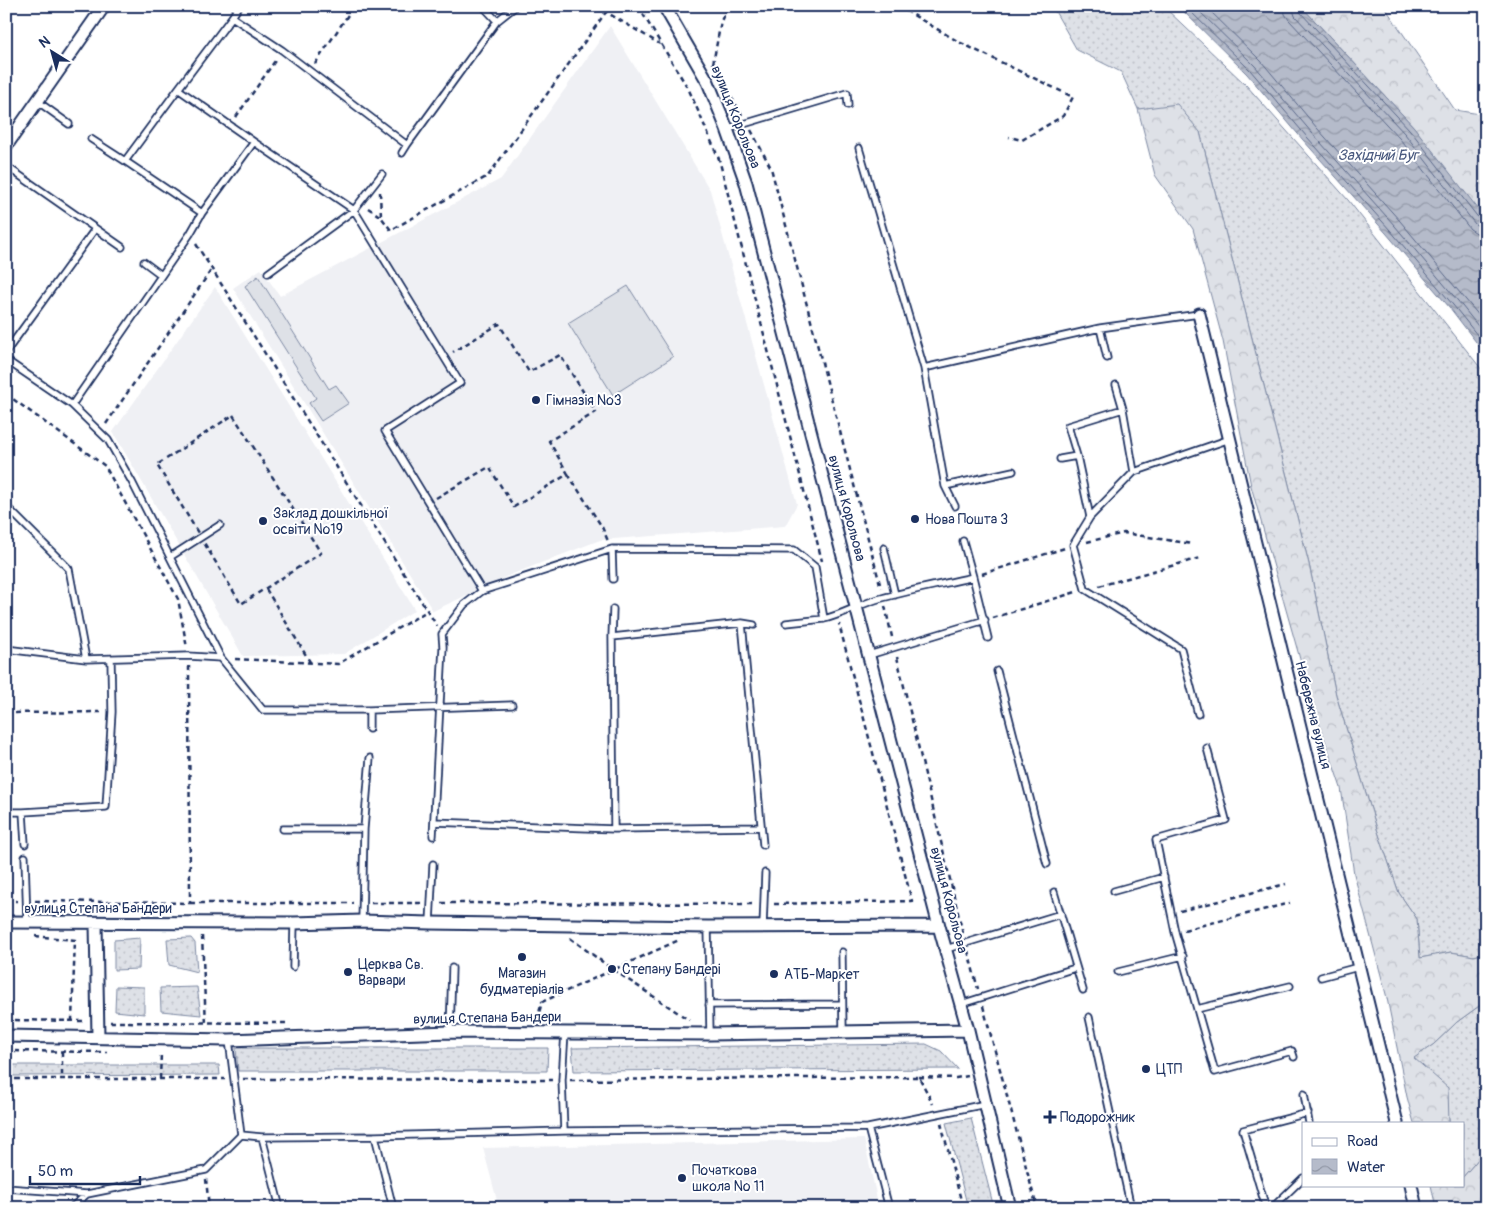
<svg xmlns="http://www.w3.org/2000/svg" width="1492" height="1214" viewBox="0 0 1492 1214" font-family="Pangolin,sans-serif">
  <defs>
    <pattern id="grass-dots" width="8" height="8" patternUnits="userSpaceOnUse" patternTransform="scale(1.25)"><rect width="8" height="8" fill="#dee1e7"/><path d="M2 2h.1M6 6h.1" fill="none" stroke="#bec1c9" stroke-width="1.8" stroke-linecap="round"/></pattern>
    <pattern id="forest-crowns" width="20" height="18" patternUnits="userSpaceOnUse" patternTransform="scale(1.25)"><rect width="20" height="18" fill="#dee1e7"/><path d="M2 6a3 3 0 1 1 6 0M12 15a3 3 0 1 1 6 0" fill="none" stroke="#bec1c9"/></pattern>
    <pattern id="water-waves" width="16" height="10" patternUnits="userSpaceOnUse" patternTransform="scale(1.25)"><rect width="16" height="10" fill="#b5bbca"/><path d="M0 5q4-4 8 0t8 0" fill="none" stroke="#9298a7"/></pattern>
  </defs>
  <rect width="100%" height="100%" fill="#fff"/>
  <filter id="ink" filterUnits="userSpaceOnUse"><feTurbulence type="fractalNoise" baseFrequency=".02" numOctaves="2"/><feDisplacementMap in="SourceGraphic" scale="10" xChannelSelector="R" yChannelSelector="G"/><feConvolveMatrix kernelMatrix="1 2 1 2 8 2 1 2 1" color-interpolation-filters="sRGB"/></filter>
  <g filter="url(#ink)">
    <path fill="#eff0f4" d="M 610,26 L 710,190 L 797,504 L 785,526 L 600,540 L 510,575 L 433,611 L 233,288 L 261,269 L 280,296 L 501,179 Z
      M 215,287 L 415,610 L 344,654 L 243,656 L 113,432 Z
      M 864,1139 L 879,1208 L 499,1208 L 483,1148 Z"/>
    <path fill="url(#grass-dots)" stroke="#7c88a2" d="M 1052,6 L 1163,6 L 1246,85 L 1348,200 L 1486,375 L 1486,953 L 1474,956 L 1451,952 L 1420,958 L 1417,919 L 1399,893 L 1377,829 L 1336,695 L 1309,564 L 1200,132 L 1138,109 L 1121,72 L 1077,50 Z
      M 140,938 L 139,969 L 114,970 L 114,940 Z
      M 191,938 L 195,943 L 197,972 L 169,965 L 167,939 Z
      M 116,986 L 144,987 L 144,1014 L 115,1011 Z
      M 197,987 L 201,1015 L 161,1011 L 160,988 Z
      M 1486,1001 L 1486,1150 L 1463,1177 L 1463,1123 L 1449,1123 L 1449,1118 L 1413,1058 L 1434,1044 L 1457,1022 Z
      M 926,1044 L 941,1051 L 958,1069 L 574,1071 L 572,1048 Z
      M 236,1048 L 548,1048 L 547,1071 L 238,1071 Z
      M 6,1065 L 219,1065 L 220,1075 L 6,1076 Z
      M 971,1118 L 994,1208 L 968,1208 L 946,1123 Z"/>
    <path fill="url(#forest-crowns)" stroke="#7c88a2" d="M 1301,6 L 1384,6 L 1455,110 L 1486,115 L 1486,229 L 1414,127 Z
      M 1177,104 L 1200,132 L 1309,564 L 1336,695 L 1377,829 L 1399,893 L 1417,919 L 1420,958 L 1451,952 L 1474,956 L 1486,953 L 1486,1001 L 1457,1022 L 1434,1044 L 1414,1058 L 1448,1088 L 1449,1123 L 1414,1123 L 1407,1097 L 1387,998 L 1354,874 L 1341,788 L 1313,705 L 1251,486 L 1223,341 L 1193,229 L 1155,175 L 1138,109 Z
      M 1486,1150 L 1486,1208 L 1436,1208 L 1431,1185 L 1463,1185 L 1463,1177 Z"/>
    <path fill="#dee1e7" stroke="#7c88a2" d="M 258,276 L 329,389 L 336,385 L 349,403 L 321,421 L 309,403 L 316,398 L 245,286 Z
      M 628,286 L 673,357 L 613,395 L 568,323 Z"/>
    <path fill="url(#water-waves)" stroke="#77839f" d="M 1178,6 L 1301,6 L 1414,127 L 1486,219 L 1486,355 L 1450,308 L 1386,233 L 1303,140 L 1247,74 Z"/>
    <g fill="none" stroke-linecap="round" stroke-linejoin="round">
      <path stroke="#596789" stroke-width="1" d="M 1185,6 L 1250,70 L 1307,137 L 1390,230 L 1453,305 L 1486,346
        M 1194,6 L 1255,66 L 1312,133 L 1395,226 L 1458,301 L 1486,336
        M 1205,6 L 1261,61 L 1317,128 L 1400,221 L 1486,324
        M 1284,6 L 1285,14 L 1289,20 L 1400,139 L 1470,229 L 1478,234 L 1486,235
        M 1292,6 L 1295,16 L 1405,134 L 1475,224 L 1480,227 L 1486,228
        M 1298,6 L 1300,12 L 1410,130 L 1480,220 L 1486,221"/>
      <g stroke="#1b2f5e" stroke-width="9">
        <path id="lane" d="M 483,6 L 497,21
          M 232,17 L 239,6
          M 178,89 L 232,17 L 282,50 L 407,145 L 402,153
          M 37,101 L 69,124
          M 727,129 L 847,93 L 848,105
          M 91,139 L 125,161
          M 254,142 L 354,210 L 382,174
          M 407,145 L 497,21 L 516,6
          M 859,148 L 924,368 L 945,486 L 955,506
          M 6,166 L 122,247
          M 144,262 L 160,274
          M 268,273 L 354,210 L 460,383 L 385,431 L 482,591
          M 1100,328 L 1107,358
          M 6,352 L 95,229
          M 6,360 L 72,405 L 190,234 L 202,213 L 254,142 L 178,89 L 125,161 L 202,213
          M 924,368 L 1100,328 L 1199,314
          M 1116,385 L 1123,409 L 1068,426 L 1077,456 L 1090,517 L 1073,545 L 1085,589 L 1181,649 L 1198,714
          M 72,405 L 108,440 L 132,482 L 221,658
          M 1060,459 L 1077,456
          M 1134,472 L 1230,439
          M 945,486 L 1013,471
          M 6,506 L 69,569 L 86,659 L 188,656 L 221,658 L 263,710 L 369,710 L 512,705
          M 1090,517 L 1134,472 L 1123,409
          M 884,548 L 895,595
          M 612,549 L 613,579
          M 170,557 L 220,525
          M 973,577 L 988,638
          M 613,609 L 612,637 L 614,829
          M 742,623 L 763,845
          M 786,623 L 824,619
          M 612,637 L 742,623 L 754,625
          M 6,649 L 86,659
          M 869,655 L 985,620
          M 997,671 L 1047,864
          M 369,710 L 369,729
          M 1207,748 L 1226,820 L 1156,840 L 1175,932 L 1197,1009 L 1290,986
          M 6,812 L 23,812 L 106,807 L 112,712 L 111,660
          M 23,812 L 25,844
          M 434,822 L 614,829 L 760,827
          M 283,829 L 364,829
          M 433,836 L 443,647 L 442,634 L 464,605 L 482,591 L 612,549 L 794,550 L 815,567 L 824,619 C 844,614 862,603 882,598 C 912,590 943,584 973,577 L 963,541
          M 25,857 L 27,922
          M 1114,891 L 1164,877
          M 1054,892 L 1083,990
          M 362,921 L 364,829 L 370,758
          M 430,923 L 433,864
          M 708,927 L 710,1034
          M 763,927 L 765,873
          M 946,949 L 1061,914
          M 842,952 L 843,1032
          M 293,967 L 294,923
          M 1118,972 L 1183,956
          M 1321,977 L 1358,967
          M 961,1004 L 1075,968
          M 709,1005 L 842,1004
          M 1197,1009 L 1215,1072 L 1292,1051 L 1294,1057
          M 1089,1017 L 1131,1208
          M 450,1032 L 452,968
          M 229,1040 L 241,1135
          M 1304,1094 L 1309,1123
          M 868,1128 L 889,1208
          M 564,1131 L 562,1080 L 565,1032
          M 375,1136 L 393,1208
          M 262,1137 L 280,1208
          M 6,1188 L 87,1194 L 206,1170 L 241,1135 L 262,1137 L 375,1136 L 564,1131 L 868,1128 L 986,1104
          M 71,1208 L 87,1194
          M 1266,1208 L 1243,1130 L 1308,1113
          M 1272,1208 L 1303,1178"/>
      </g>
      <g stroke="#1b2f5e" stroke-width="15">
        <path id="street" d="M 664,6 L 708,82 L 727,129 L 746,183 L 939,926 L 968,1030 L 1010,1208
          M 6,146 L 104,6
          M 1199,314 L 1397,1123
          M 6,922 L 294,923 L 362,921 L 430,923 L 708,927 L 939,926
          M 96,923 L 98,1037
          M 6,1036 L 229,1040 L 450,1032 L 710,1034 L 968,1030
          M 1411,1185 L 1416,1208"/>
      </g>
      <path stroke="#1b2f5e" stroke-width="2.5" stroke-dasharray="5 4" stroke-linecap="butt" d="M 638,6 L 689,90 L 719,159 L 822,561
        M 898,6 L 959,42 L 1073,97 L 1063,116 L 1022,140 L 1009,137
        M 315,64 L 354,6
        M 713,64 L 721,21 L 728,6
        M 722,81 L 742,115
        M 236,117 L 277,58
        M 751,130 L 771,168 L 881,588
        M 380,192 L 381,217 L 391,230 L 488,176 L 606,12 L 660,44
        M 368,208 L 381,217
        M 196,244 L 437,626
        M 6,394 L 105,466 L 178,599 L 187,648
        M 233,415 L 321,553 L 241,604 L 157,465 Z
        M 106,424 L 212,269
        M 568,474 L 602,527 L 608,541
        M 436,498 L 489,467 L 514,507 L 568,474 L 549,441 L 596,412 L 560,355 L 529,372 L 499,324 L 453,352
        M 1087,542 L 1124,533 L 1192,544
        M 982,574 L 1065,548
        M 1099,586 L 1200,558
        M 266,589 L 310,662
        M 885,606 L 892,637
        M 993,618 L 1076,592
        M 897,657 L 963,934
        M 235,659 L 338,664 L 427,611
        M 6,713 L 103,712
        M 6,901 L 17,901
        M 35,901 L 190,903 L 189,666
        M 190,903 L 353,903
        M 371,903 L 421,903
        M 441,903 L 753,904
        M 774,904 L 912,901 L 839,624
        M 1180,911 L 1286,884
        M 1184,930 L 1290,903
        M 35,936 L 75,940 L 72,1020
        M 202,936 L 206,1024
        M 570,938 L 612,969 L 689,1020
        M 968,951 L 978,989
        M 983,1006 L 1037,1208
        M 6,1020 L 85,1021
        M 537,1020 L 542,1002 L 679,940
        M 110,1022 L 290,1023
        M 6,1051 L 107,1052
        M 62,1052 L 62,1079
        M 919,1077 L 956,1078 L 968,1076
        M 6,1079 L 225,1079
        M 160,1079 L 161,1053
        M 243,1079 L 552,1080
        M 570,1080 L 919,1077 L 933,1104
        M 941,1123 L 963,1208
        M 206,1179 L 209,1208"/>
      <use href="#lane" stroke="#fff" stroke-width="5.5"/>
      <use href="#street" stroke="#fff" stroke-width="11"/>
    </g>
  </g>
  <g fill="#1b2f5e" stroke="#fff" stroke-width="2">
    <circle cx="536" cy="400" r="5"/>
    <circle cx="915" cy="519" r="5"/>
    <circle cx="263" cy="521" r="5"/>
    <circle cx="522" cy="957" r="5"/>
    <circle cx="612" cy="969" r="5"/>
    <circle cx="348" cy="972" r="5"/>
    <circle cx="774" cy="974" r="5"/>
    <circle cx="1146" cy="1069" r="5"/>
    <path d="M1047.5 1109.5h5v5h5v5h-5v5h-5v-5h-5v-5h5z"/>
    <circle cx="682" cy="1178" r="5"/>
  </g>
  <g text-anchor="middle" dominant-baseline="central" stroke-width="4" stroke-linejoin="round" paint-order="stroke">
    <g font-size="14" fill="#1b2f5e" stroke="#fff">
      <text transform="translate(736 117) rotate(68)">вулиця Корольова</text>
      <text transform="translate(847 508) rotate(75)">вулиця Корольова</text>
      <text transform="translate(1313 715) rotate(76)">Набережна вулиця</text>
      <text transform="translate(949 900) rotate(75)">вулиця Корольова</text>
      <text x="98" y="908">вулиця Степана Бандери</text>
      <text transform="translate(487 1018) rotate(-1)">вулиця Степана Бандери</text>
    </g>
    <g font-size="14" fill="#1b2f5e" stroke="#fff" text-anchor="start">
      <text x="546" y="400">Гімназія №3</text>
      <text x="273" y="513">Заклад дошкільної<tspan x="273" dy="16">освіти №19</tspan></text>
      <text x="925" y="519">Нова Пошта 3</text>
      <text x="358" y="964">Церква Св.<tspan x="358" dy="16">Варвари</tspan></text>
      <text x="622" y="969">Степану Бандері</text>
      <text x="522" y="973" text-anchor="middle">Магазин<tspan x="522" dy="16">будматеріалів</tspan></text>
      <text x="784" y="974">АТБ-Маркет</text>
      <text x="1156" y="1069">ЦТП</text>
      <text x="1060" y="1117">Подорожник</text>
      <text x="692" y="1170">Початкова<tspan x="692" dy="16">школа № 11</tspan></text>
    </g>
    <g font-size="15" font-style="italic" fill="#49597e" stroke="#fff">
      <text x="1378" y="155">Західний Буг</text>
    </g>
  </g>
  <rect width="1492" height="1214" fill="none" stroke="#fff" stroke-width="25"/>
  <rect x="12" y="12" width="1467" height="1189" fill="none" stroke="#1b2f5e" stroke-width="2" filter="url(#ink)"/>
  <rect x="1302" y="1122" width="162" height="65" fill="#ffffff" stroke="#a4acbf"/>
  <rect x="1312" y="1138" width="25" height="8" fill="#ffffff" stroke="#a4acbf"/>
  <text x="1347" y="1146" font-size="15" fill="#1b2f5e">Road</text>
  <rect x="1312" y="1159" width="25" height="15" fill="url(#water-waves)" stroke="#a4acbf"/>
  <text x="1347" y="1172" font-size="15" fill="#1b2f5e">Water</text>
  <g transform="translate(52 52) rotate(323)" stroke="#ffffff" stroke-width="4" paint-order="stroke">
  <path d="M0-4L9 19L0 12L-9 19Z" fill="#1b2f5e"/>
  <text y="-8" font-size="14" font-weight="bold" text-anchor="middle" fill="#1b2f5e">N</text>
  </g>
  <path d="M30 1176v8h110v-8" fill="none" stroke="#1b2f5e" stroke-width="2.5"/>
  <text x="38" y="1176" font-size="15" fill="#1b2f5e" stroke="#ffffff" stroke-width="4" paint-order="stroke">50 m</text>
</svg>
